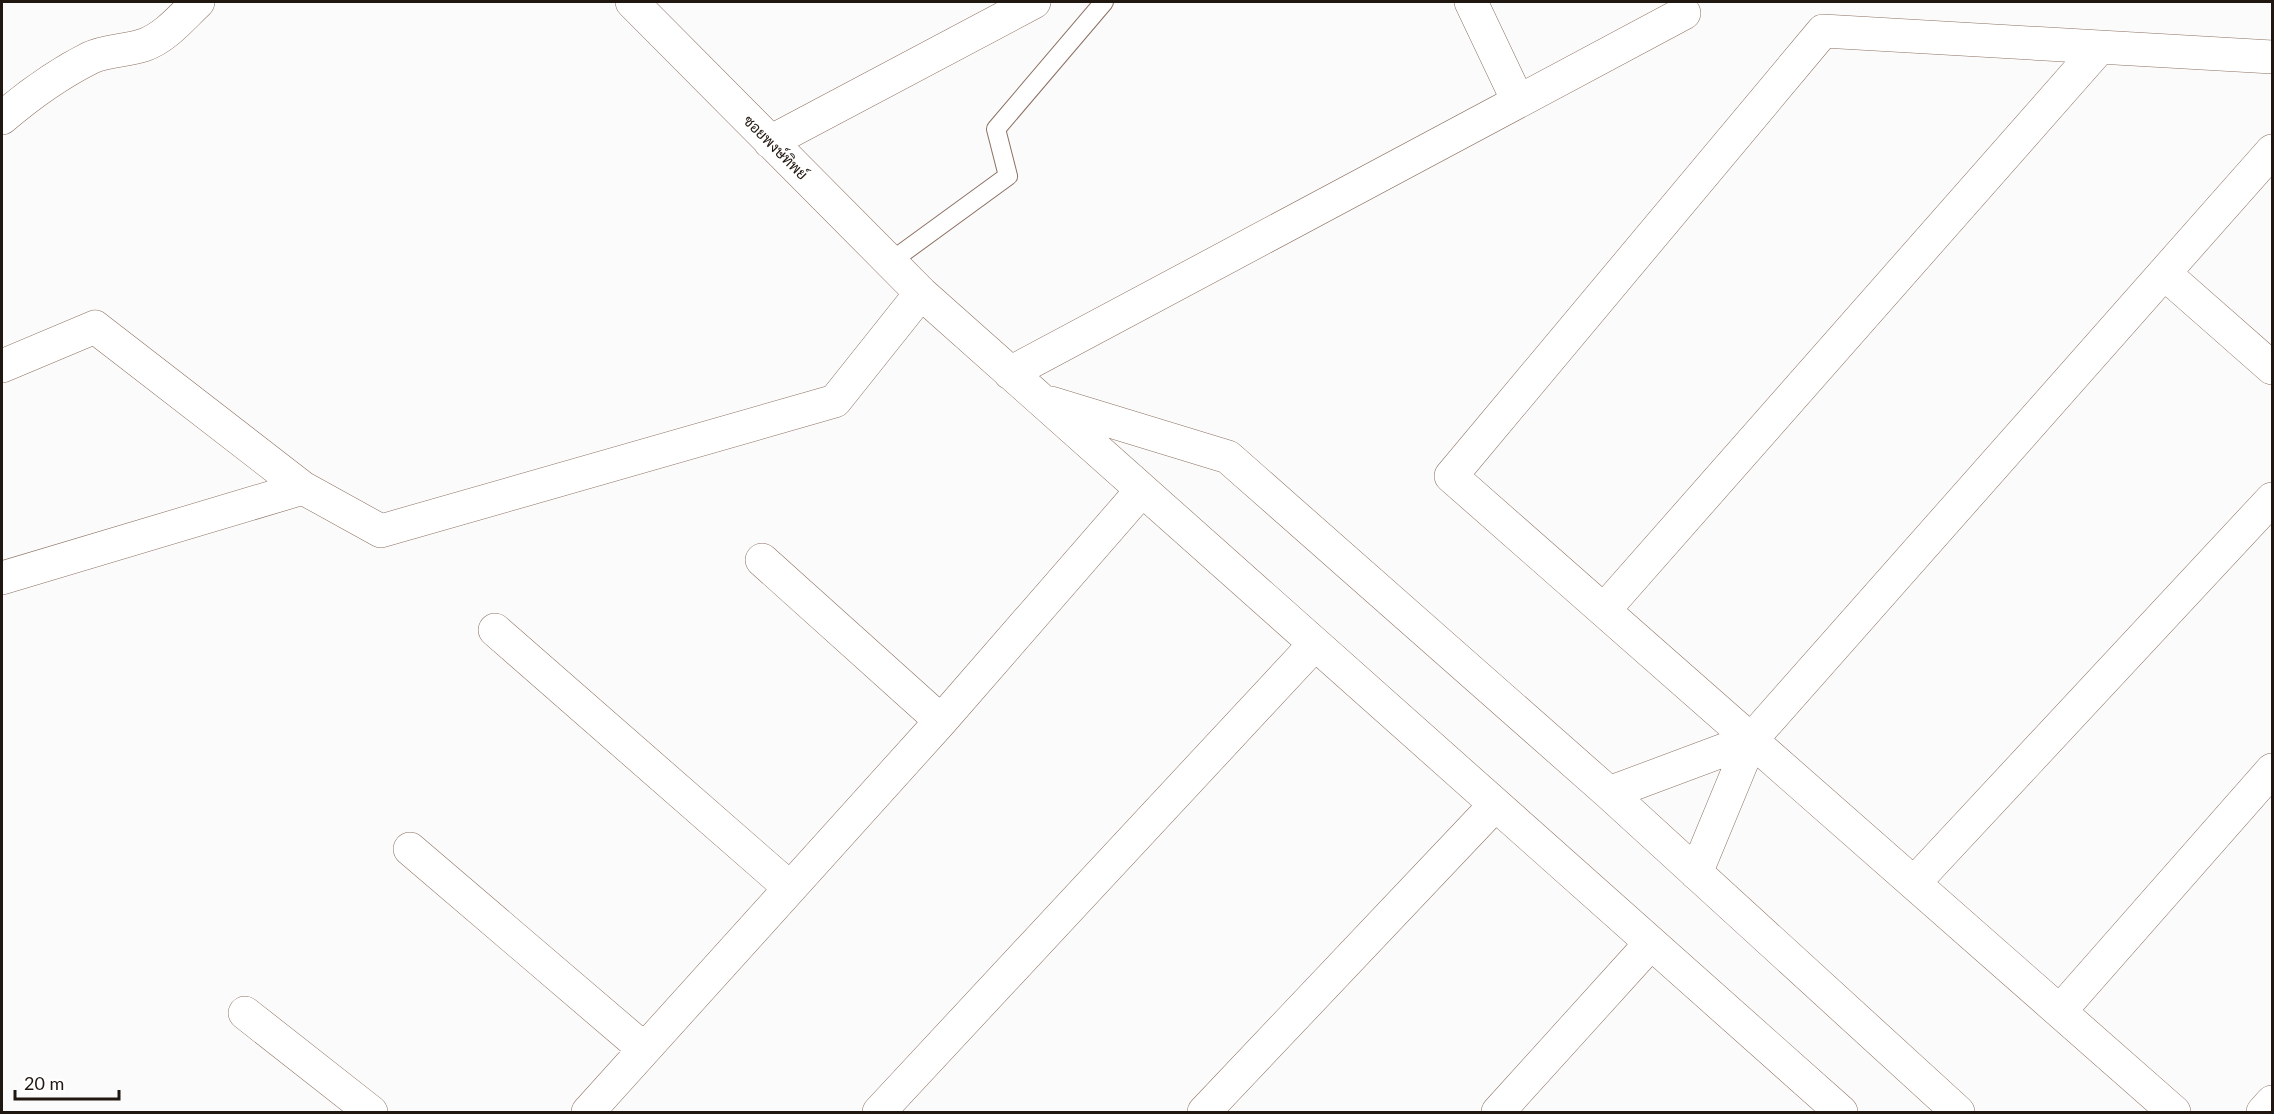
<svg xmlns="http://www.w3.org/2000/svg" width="2274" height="1114" viewBox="0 0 2274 1114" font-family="Lato,Sarabun,sans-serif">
  <rect width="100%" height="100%" fill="#fbfbfb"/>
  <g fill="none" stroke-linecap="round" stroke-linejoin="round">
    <g stroke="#8c7163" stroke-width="20">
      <path id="service" d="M 890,262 L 1008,176 L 996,129 L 1104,2"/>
    </g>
    <g stroke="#8c7163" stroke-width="34">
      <path id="minor" d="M 632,2 L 921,293 L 1841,1112
        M 1471,2 L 1518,101
        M 2,118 C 29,95 58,74 90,58 C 106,50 127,51 144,45 C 166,37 182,17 198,2
        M 770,142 L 1034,2
        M 2164,273 L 2272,368
        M 2,366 L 95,327 L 303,488 L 381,531 L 835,401 L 921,293
        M 1010,373 L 1684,13
        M 1051,403 L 1228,457 L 1609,793 L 1958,1112
        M 762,560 L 941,721
        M 2,578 L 303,488
        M 1604,610 L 2100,47
        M 495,630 L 790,888
        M 1751,740 L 2272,151
        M 1609,793 L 1751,740 L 1696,873
        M 410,849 L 644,1049
        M 1914,883 L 2272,499
        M 2060,1011 L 2272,770
        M 245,1013 L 371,1112
        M 588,1112 L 941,721 L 1142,490
        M 879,1112 L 1315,644
        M 1204,1112 L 1495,805
        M 1498,1112 L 1651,943
        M 2174,1112 L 1451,476 L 1823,31 L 2272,57
        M 2263,1112 L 2272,1102"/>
    </g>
    <use href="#service" stroke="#fff" stroke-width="18"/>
    <use href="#minor" stroke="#fff" stroke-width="33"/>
  </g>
  <g text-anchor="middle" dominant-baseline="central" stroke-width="6" stroke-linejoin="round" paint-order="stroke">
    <g font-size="15" fill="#211711" stroke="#fff">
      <text transform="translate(776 147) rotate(45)">ซอยพงษ์ทิพย์</text>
    </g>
  </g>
  <rect width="2274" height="1114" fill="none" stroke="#211711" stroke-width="6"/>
  <path d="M15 1090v9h104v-9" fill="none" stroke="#211711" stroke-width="3"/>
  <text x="24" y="1090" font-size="18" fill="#211711" stroke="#ffffff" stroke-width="4.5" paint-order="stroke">20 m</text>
</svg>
